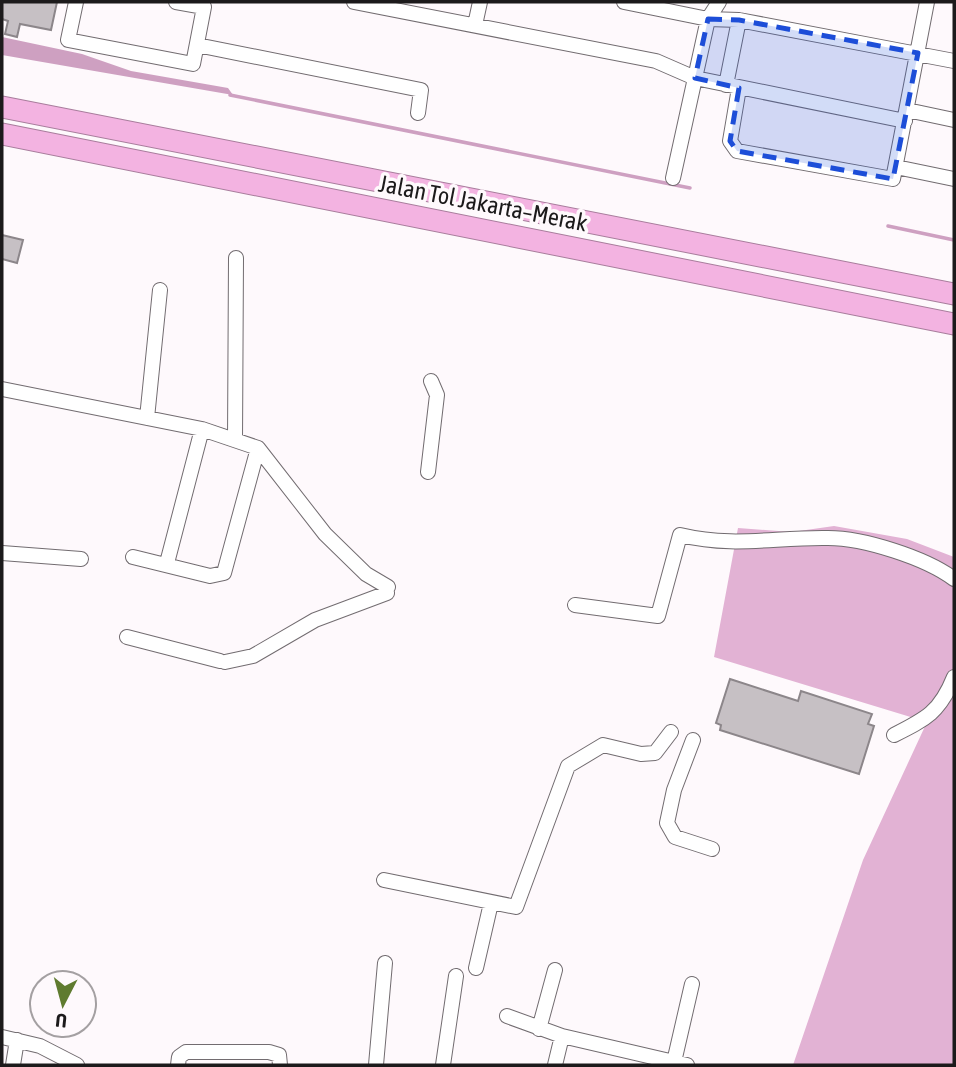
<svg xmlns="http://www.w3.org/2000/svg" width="956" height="1067" viewBox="0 0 956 1067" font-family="'Asap Condensed',sans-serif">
  <rect width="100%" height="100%" fill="#fef9fc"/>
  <path fill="#e2b2d4" d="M 834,526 L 907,539 L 954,557 L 954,1065 L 793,1065 L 863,860 L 927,722 L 714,657 L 738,528 L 792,532 Z"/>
  <path fill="#cea0c1" d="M 2,37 L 82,54 L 131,71 L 228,88 L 233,95 L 2,55 Z"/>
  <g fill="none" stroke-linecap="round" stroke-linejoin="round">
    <path stroke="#cea0c1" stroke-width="3.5" d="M 230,95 L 690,188
      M 888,226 L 954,240"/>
  </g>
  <path fill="#c6c0c4" stroke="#8c868a" stroke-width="2" d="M 2,2 L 57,2 L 51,30 L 20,24 L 17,37 L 5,34 L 8,21 L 2,19 Z
    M 2,235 L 23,240 L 17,263 L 2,259 Z
    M 730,679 L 798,701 L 801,691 L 872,714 L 868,724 L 874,726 L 859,774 L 720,730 L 721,725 L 716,723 Z"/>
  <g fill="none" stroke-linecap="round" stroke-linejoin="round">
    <g stroke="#726c70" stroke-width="16">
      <path id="minor" d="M 76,2 L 68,40 L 193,64 L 204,7 L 176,2
        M 354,2 L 656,61 L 695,78 L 905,121
        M 624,2 L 708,19 L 739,20 L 954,61
        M 475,25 L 480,2
        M 197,45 L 421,90 L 418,113
        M 726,85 L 739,20
        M 739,88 L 730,141 L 737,151 L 893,179 L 927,2
        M 907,110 L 954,120
        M 896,167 L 954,179
        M 673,178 L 708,19 L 719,2
        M 2,389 L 202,429 L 258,448 L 325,534 L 366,574 L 388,587
        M 147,418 L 160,290
        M 235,440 L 236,258
        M 428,472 L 437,395 L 431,381
        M 2,553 L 81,559
        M 133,557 L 210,576 L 224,573 L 258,448
        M 167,563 L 202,429
        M 575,605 L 658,616 L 680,535 C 735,548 774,537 828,538 C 864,538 926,558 954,579
        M 127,637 L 220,661
        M 225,662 L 253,656 L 315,620 L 387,593
        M 894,735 C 926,719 940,712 954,677
        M 693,740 L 674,790 L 667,823 L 675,837 L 712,849
        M 384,880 L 516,907 L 568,766 L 603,745 L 641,754 L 655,753 L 671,732
        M 476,968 L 491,903
        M 507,1016 L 562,1036 L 687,1065
        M 539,1029 L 555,970
        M 2,1037 L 40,1046 L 77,1065
        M 674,1062 L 692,984
        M 13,1065 L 17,1040
        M 178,1065 L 179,1057 L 186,1052 L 269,1052 L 279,1055 L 280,1065
        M 376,1065 L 385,963
        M 443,1065 L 456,976
        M 555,1065 L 562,1036"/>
    </g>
    <g stroke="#a87d9c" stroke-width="23">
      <path id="highway" d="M 2,107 L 954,294
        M 2,134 L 954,324"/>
    </g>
    <use href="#minor" stroke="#fff" stroke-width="14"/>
    <use href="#highway" stroke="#f3b3e1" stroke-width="21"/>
  </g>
  <path fill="#1d4ed8" fill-opacity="0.2" stroke="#1d4ed8" stroke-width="5" stroke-dasharray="14 9" stroke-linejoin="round" d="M 708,19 L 739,20 L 918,53 L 893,179 L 737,151 L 730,141 L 739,88 L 695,78 Z"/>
  <g text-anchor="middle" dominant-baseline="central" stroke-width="7" stroke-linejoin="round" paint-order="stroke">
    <g font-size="24" fill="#1c1a1b" stroke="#fef9fc">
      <text transform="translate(483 203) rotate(11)">Jalan Tol Jakarta–Merak</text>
    </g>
  </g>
  <rect width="956" height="1067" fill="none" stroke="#1c1a1b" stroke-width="7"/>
  <g transform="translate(63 1004) rotate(186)"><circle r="33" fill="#fef9fc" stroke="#a4a0a2" stroke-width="2"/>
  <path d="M0-5L12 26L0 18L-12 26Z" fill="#5f7b2f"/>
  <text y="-10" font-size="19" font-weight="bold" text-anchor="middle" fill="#1c1a1b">U</text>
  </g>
</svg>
